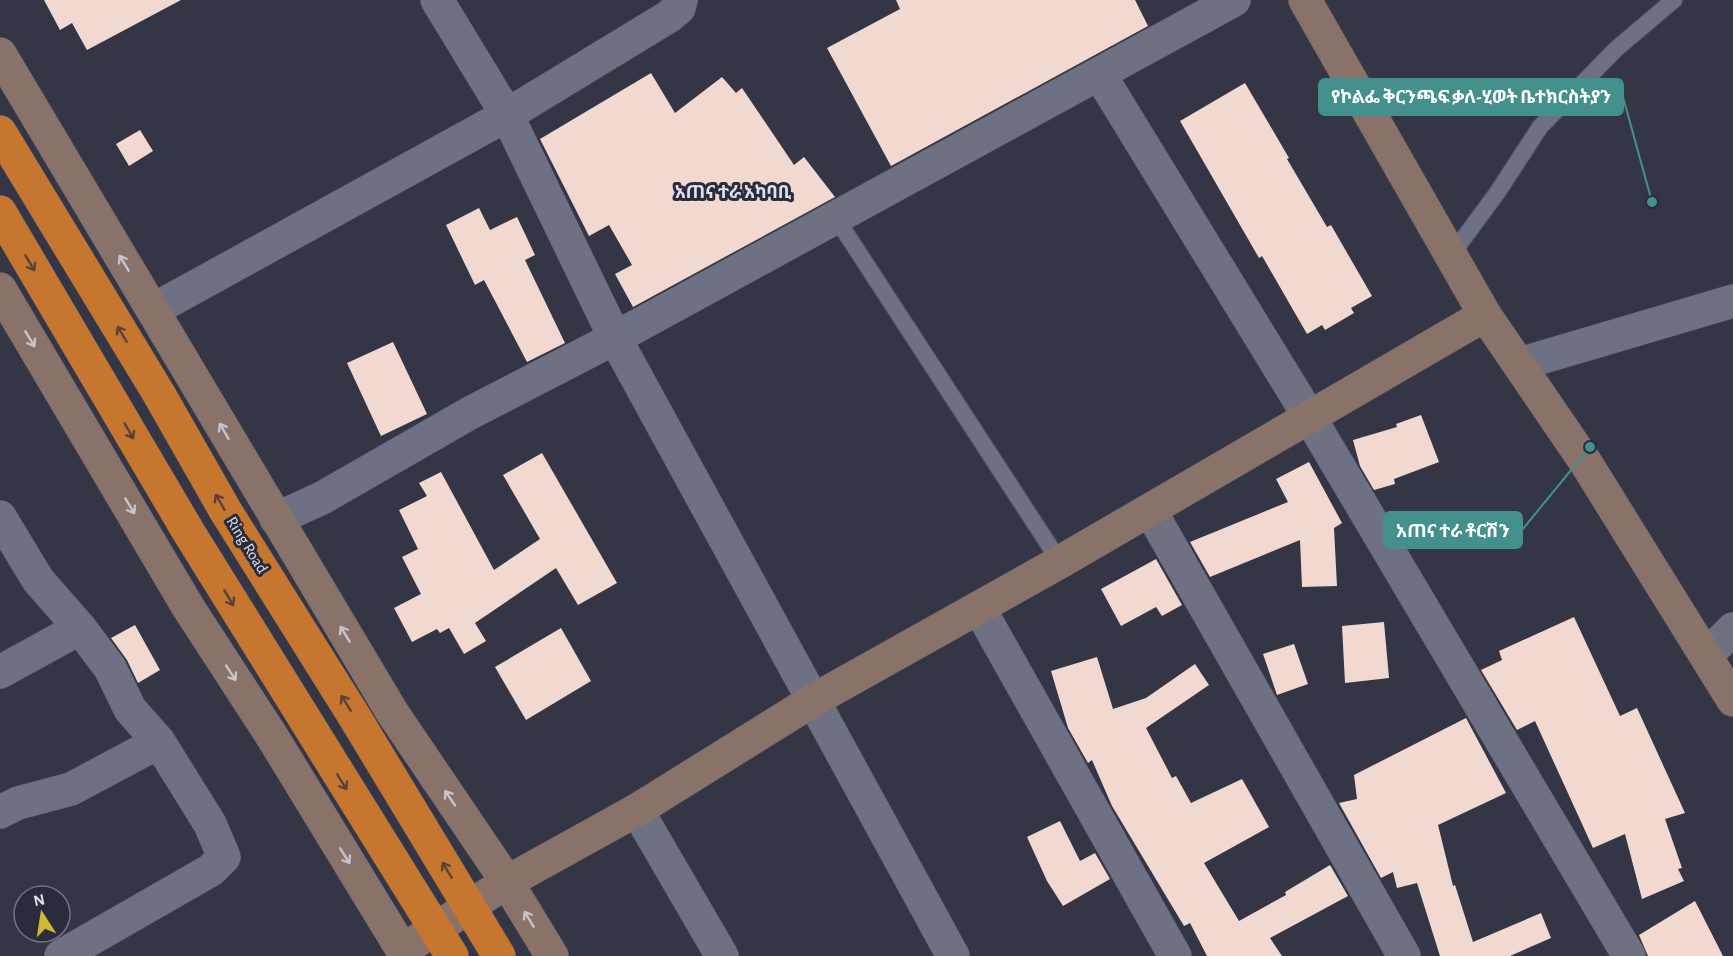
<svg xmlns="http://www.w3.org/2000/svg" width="1733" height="956" viewBox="0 0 1733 956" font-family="'Alegreya Sans','Noto Sans Ethiopic',sans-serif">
  <rect width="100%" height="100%" fill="#343646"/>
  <path fill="#f1d8d1" d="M 44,0 L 181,0 L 87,50 L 72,23 L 60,30 Z
    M 896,0 L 1135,0 L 1148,26 L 891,166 L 827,48 L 900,9 Z
    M 651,73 L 675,113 L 722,77 L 736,93 L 742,88 L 794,165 L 804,157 L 835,197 L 633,307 L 615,274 L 632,265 L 609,225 L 589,236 L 540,139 Z
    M 1245,83 L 1289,158 L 1287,159 L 1327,227 L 1331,225 L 1372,296 L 1351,308 L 1354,313 L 1325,330 L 1322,325 L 1307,334 L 1262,256 L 1259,258 L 1180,121 Z
    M 140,130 L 153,151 L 129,166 L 116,144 Z
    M 479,208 L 490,230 L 517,217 L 535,255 L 525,260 L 565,343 L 527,362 L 484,280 L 475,285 L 446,225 Z
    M 393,342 L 427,414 L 381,436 L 347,363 Z
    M 1421,415 L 1439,462 L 1394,479 L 1395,484 L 1374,490 L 1360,466 L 1353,440 L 1397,427 L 1396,424 Z
    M 542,453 L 617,583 L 578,605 L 556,568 L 475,623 L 486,641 L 464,654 L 449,628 L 440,633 L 437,629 L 412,642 L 394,608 L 421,594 L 402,557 L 418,549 L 399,510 L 427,496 L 419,483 L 441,472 L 494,570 L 540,539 L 503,475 Z
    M 1309,462 L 1342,523 L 1334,528 L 1337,586 L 1302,587 L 1300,540 L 1210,577 L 1190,542 L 1288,502 L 1276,479 Z
    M 1156,559 L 1182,605 L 1162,616 L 1156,607 L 1121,626 L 1101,589 Z
    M 1574,617 L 1620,716 L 1637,708 L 1685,813 L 1665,819 L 1682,868 L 1678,869 L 1684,881 L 1642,899 L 1625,834 L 1593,848 L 1535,721 L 1517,730 L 1481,670 L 1502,660 L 1499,651 Z
    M 1384,622 L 1389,678 L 1345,683 L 1342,626 Z
    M 135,625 L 160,670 L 138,683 L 127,660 L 111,638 Z
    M 561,628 L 591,681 L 526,720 L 495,667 Z
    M 1294,644 L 1308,684 L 1277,695 L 1263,654 Z
    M 1097,657 L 1113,709 L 1146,698 L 1195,664 L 1209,685 L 1146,728 L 1172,778 L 1176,776 L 1191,803 L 1242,779 L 1269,827 L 1204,863 L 1239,921 L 1286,895 L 1285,892 L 1330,865 L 1348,896 L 1270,938 L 1282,956 L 1207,956 L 1190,923 L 1184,926 L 1112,806 L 1092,760 L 1088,763 L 1068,728 L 1051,671 Z
    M 1466,718 L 1506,793 L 1438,825 L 1453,886 L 1455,885 L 1473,942 L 1541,913 L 1551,938 L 1510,956 L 1440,956 L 1417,883 L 1397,888 L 1393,872 L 1381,878 L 1339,803 L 1357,799 L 1354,775 Z
    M 1060,821 L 1080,861 L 1095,853 L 1110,879 L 1063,906 L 1047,881 L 1027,837 Z
    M 1695,901 L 1723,956 L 1648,956 L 1639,935 Z"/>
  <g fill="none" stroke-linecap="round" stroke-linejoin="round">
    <g stroke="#535461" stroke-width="18">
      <path id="lane" d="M 836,218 L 1060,562
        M 1452,254 L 1497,193 L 1540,127 L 1616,49 L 1674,0"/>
    </g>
    <g stroke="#535461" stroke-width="34">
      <path id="street" d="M 437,0 L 507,115 L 615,338 L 953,956
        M 1100,75 L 1310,418 L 1629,956
        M 153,310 L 507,115 L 668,17 L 679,8 L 681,0
        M 1520,364 L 1733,301
        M 1150,510 L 1404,956
        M 0,517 L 38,580 L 80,628 L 110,668 L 130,709 L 159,742 L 210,824 L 224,857 L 211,870 L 61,956
        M 276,519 L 322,498 L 470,413 L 615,338 L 1234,0
        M 979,608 L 1175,956
        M 1706,656 L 1733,629
        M 0,672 L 80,628
        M 637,810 L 722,956
        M 0,812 L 18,803 L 71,789 L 159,742"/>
    </g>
    <g stroke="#535461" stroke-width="34">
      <path id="secondary" d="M 1305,0 L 1485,315 L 1586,463 L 1733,700
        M 0,54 L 392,712 L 507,882 L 552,956
        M 0,289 L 188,607 L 273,738 L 406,956
        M 403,950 L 507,882 L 637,810 L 812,701 L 1060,562 L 1485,315"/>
    </g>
    <g stroke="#535461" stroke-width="34">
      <path id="highway" d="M 0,132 L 159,394 L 225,510 L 354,716 L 499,956
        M 0,212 L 188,531 L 452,956"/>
    </g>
    <use href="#lane" stroke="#6e7183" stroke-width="16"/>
    <use href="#street" stroke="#6e7183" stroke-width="33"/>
    <use href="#secondary" stroke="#88726a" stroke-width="33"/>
    <use href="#highway" stroke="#c6762e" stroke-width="33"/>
  </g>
  <defs><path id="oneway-shaft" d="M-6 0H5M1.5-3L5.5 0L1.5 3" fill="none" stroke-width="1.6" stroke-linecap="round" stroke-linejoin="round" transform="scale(1.5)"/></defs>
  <g stroke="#594238">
    <use href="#oneway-shaft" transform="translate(30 263) rotate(59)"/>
    <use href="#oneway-shaft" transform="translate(122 334) rotate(-121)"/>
    <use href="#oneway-shaft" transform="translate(129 431) rotate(60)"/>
    <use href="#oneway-shaft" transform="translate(220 502) rotate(-120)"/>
    <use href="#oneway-shaft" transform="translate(229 598) rotate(59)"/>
    <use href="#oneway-shaft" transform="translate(346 703) rotate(-122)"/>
    <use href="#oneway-shaft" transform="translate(342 782) rotate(58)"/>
    <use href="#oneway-shaft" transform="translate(447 870) rotate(-121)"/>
  </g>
  <g stroke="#c9c4cb">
    <use href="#oneway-shaft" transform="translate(124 263) rotate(-121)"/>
    <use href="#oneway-shaft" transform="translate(30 339) rotate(59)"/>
    <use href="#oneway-shaft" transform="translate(224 431) rotate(-120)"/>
    <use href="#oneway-shaft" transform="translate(130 506) rotate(59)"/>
    <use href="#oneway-shaft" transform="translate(345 634) rotate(-121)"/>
    <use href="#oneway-shaft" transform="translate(231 673) rotate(57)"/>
    <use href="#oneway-shaft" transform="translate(450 798) rotate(-124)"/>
    <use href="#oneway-shaft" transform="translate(345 856) rotate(58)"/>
    <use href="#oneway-shaft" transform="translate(529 919) rotate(-121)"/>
  </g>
  <g text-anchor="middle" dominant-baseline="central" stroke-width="6" stroke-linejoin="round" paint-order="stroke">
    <g font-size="16" fill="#dfe0eb" stroke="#2a2c3c">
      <text transform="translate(247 545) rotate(58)">Ring Road</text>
    </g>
    <g font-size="18" font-weight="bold" fill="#dfe0eb" stroke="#2a2c3c">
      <text x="733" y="193">አጠና ተራ አካባቢ</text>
    </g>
  </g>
  <path fill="none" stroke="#43908d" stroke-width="2" d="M1652 202L1623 97M1590 447L1522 530"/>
  <g fill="#43908d" stroke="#2a2c3c" stroke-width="2">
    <circle cx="1652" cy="202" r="6"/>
    <circle cx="1590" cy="447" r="6"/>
  </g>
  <g fill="#43908d" stroke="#43908d" stroke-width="2">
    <rect x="1319" y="79" width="304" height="36" rx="6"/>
    <rect x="1384" y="512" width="138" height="36" rx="6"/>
  </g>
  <g font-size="18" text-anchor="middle" font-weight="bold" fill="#fff">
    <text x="1471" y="103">የኮልፌ ቅርንጫፍ ቃለ-ሂወት ቤተክርስትያን</text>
    <text x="1453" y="537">አጠና ተራ ቶርሽን</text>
  </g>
  <g transform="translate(42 914) rotate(348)"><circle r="28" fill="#2a2c3c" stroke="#727482" stroke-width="1.5"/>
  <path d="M0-4.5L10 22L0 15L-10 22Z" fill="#d0b837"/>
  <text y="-9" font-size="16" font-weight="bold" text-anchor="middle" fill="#dfe0eb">N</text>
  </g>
</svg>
